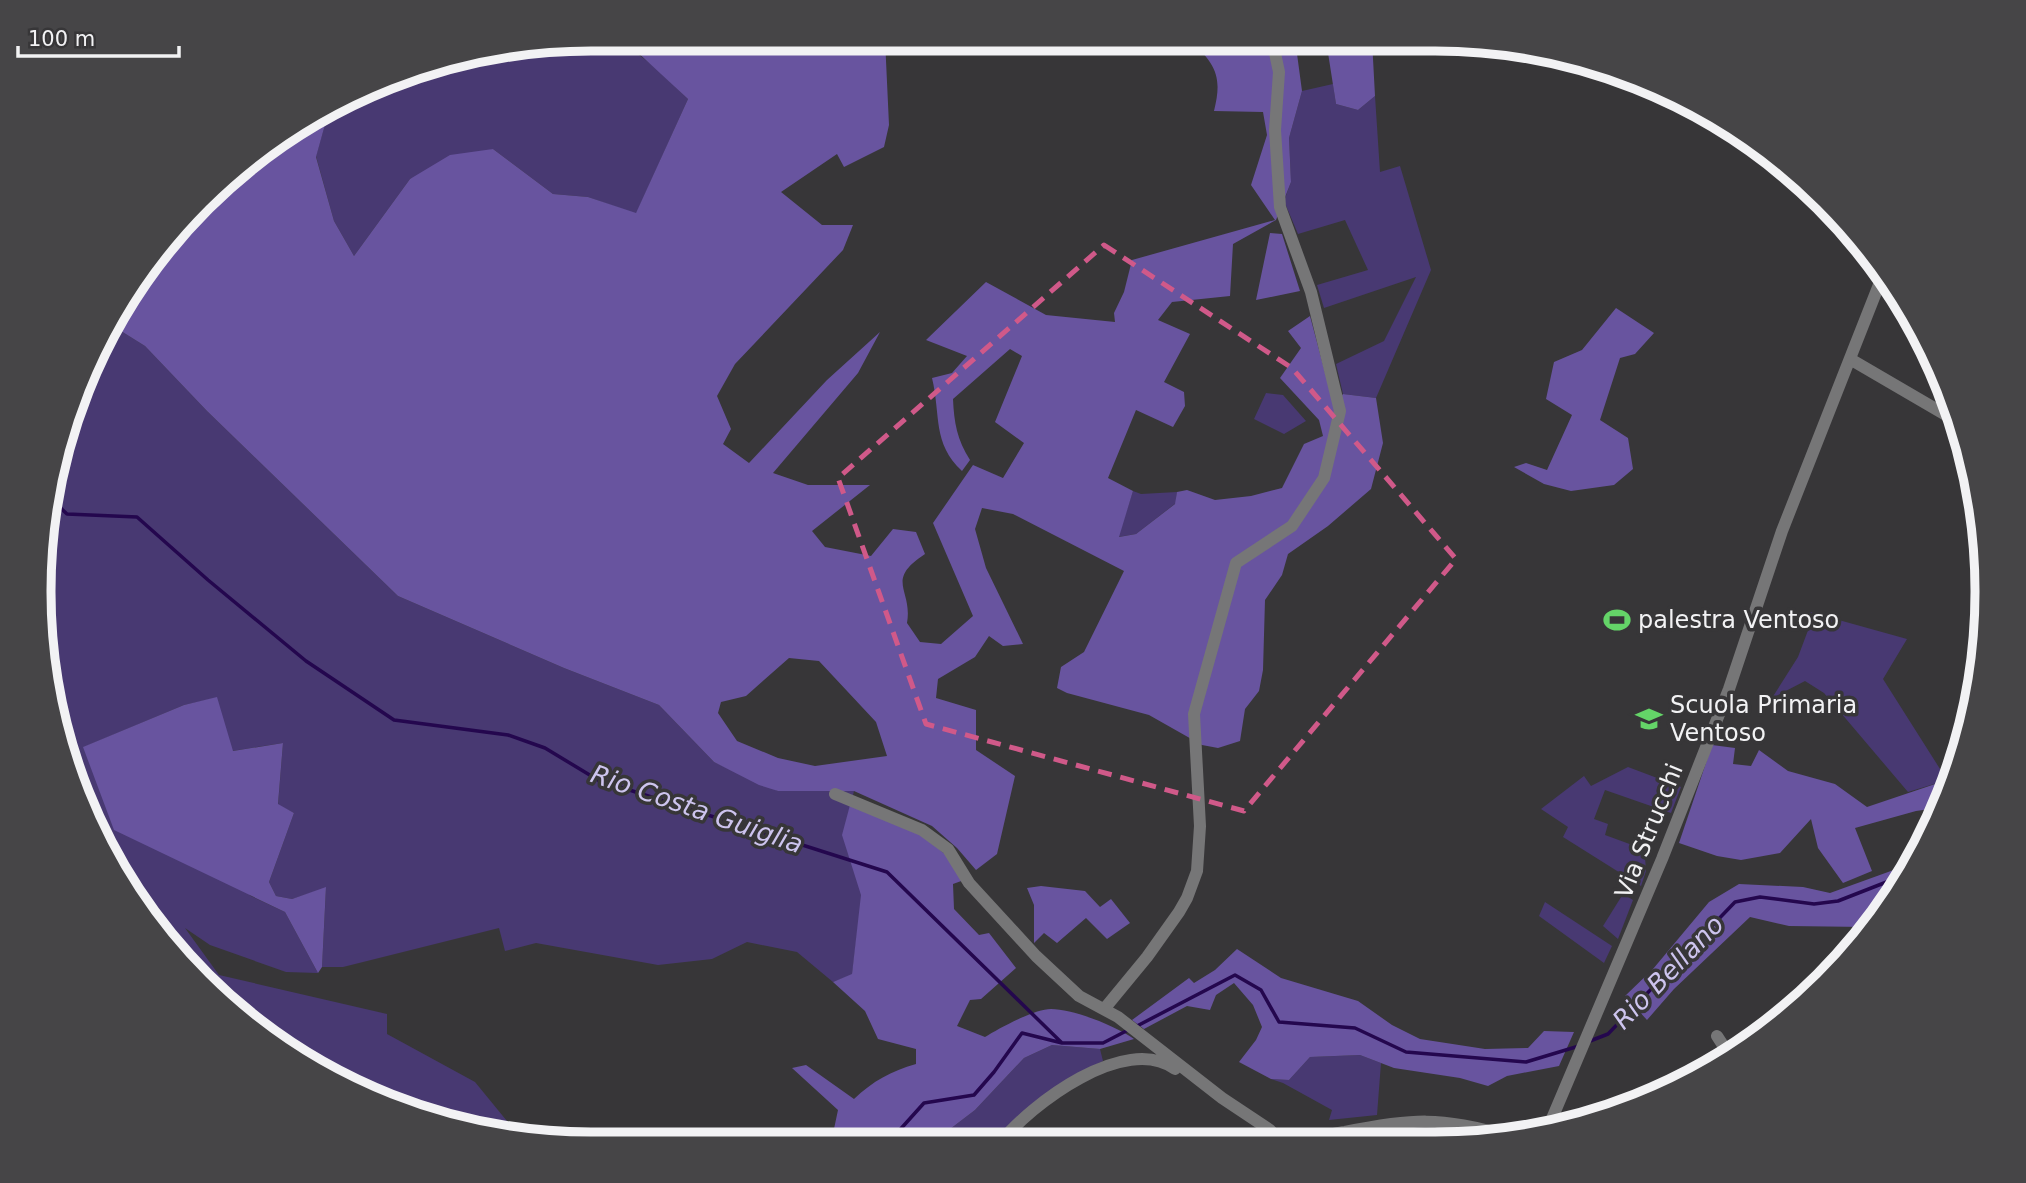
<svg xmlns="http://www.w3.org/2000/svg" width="2026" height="1183" viewBox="0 0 2026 1183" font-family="'DejaVu Sans',sans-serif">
  <rect width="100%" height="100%" fill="#373638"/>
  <path fill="#483972" d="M 591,39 C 633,39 660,73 688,99 L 636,214 L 588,197 L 553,194 L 493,149 L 410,179 L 354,256 L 334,221 L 316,156 L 328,114 L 414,68 Z
    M 1333,84 L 1336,104 L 1358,110 L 1375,96 L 1380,172 L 1400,166 L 1431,270 L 1376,398 L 1343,394 L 1336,364 L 1384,341 L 1416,277 L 1324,308 L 1317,285 L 1368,270 L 1345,220 L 1298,234 L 1284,201 L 1291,182 L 1289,138 L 1302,91 Z
    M 113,326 L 145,346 L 207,411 L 398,596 L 564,668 L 659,705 L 714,762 L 778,791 L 854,791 L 843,835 L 862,895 L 852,975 L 833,982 L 797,952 L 747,942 L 712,959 L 658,965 L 536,943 L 505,951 L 499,928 L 343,967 L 322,967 L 326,888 L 292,899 L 276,896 L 269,882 L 294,813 L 278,805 L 283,743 L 232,751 L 216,698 L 184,705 L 84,747 L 251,896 L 285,912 L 318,973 L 286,972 L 210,945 L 185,928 L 219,975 L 387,1014 L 387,1034 L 475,1082 L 511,1126 L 530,1138 L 413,1115 L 285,1052 L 153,928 L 68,770 L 39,592 L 57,448 Z
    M 1266,393 L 1283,395 L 1306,421 L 1284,434 L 1254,419 Z
    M 1133,491 L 1141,494 L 1177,492 L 1176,503 L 1136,534 L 1118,537 Z
    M 1810,612 L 1907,639 L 1883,679 L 1947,780 L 1908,792 L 1824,693 L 1805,681 L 1772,698 L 1798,657 L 1813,617 Z
    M 1628,767 L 1681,787 L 1671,813 L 1605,790 L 1594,819 L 1608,824 L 1605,835 L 1635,846 L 1645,857 L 1646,871 L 1641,886 L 1563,837 L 1568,827 L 1541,809 L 1584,776 L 1591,786 Z
    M 1623,894 L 1633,900 L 1618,939 L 1603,926 Z
    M 1545,902 L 1612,946 L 1604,963 L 1539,916 Z
    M 1052,1045 L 1100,1049 L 1103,1061 C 1061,1082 1022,1107 993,1143 L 936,1143 L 937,1139 L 975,1110 L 1024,1058 Z
    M 1360,1055 L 1381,1063 L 1377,1115 L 1329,1120 L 1332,1110 L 1283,1083 L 1271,1079 L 1289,1080 L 1310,1057 Z"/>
  <path fill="#68549f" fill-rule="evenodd" d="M 607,39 L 885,39 L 889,125 L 884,147 L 844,167 L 837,154 L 781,192 L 822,225 L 853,225 L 843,250 L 735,364 L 717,396 L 731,429 L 723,444 L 749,463 L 827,380 L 880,332 L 858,373 L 773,473 L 808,485 L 870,485 L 812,531 L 825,547 L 871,556 L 893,529 L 916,532 L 925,554 C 884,581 913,589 907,623 L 920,642 L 941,644 L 973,616 L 933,523 L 973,465 L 1003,478 L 1024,443 L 995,422 L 1022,356 L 1010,349 L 953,399 C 954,422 957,440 970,460 L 962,471 C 932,443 941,415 932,378 L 952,373 L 967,356 L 926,340 L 986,282 L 1046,315 L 1115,322 L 1114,313 L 1124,292 L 1132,260 L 1275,220 L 1251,185 L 1267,135 L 1263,112 L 1214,111 C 1223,75 1215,65 1190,39 L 1295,39 L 1302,91 L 1289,138 L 1291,182 L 1276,220 L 1233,244 L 1230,296 L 1172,302 L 1158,320 L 1190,334 L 1164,382 L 1184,392 L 1185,406 L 1173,427 L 1136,410 L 1108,478 L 1133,491 L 1119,537 L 1136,534 L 1175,504 L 1177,492 L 1187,490 L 1215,500 L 1251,496 L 1282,488 L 1304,444 L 1323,436 L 1319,420 L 1280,378 L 1301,348 L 1288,331 L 1310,316 L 1334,406 L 1343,394 L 1376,398 L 1383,443 L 1371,489 L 1328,526 L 1288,554 L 1282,575 L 1265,600 L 1263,670 L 1259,691 L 1245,709 L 1240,741 L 1218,748 L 1202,745 L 1149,715 L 1067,693 L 1057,688 L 1061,667 L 1084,652 L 1124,571 L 1013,514 L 982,508 L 975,529 L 986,568 L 1023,644 L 1003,646 L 989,636 L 975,657 L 938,679 L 936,698 L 976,710 L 976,750 L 1015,776 L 997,854 L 976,870 L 957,848 L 932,826 L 854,791 L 778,791 L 759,785 L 714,762 L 659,705 L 564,668 L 398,596 L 207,411 L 145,346 L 113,326 L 132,284 L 255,153 L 328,114 L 316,157 L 334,221 L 354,256 L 410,179 L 450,155 L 493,149 L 553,194 L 588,197 L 636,213 L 688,99 L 634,49 ZM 789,658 L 819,661 L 876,722 L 887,756 L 815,766 L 778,758 L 737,741 L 718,713 L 721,702 L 746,696 Z
    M 1326,40 L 1372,40 L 1375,96 L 1358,110 L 1336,104 Z
    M 1270,233 L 1282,234 L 1300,291 L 1256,300 Z
    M 1616,308 L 1654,333 L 1635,354 L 1620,358 L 1600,420 L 1628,438 L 1633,469 L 1614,485 L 1571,491 L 1544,484 L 1514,467 L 1526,463 L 1547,470 L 1572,415 L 1546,399 L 1554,362 L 1582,350 Z
    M 217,697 L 233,751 L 283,743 L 278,804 L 294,813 L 269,882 L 276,896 L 292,899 L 326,887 L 322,967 L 318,973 L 285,912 L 114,830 L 83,747 L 184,705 Z
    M 1712,745 L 1735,748 L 1733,764 L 1751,766 L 1759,750 L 1788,771 L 1835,784 L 1867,807 L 1953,778 L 1944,807 L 1916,811 L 1855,828 L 1872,871 L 1843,883 L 1818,848 L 1811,819 L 1780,853 L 1741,860 L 1717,856 L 1679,843 Z
    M 850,805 L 922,834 L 947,856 L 964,880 L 953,884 L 954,909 L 979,935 L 989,933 L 1016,968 L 981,999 L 970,1000 L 957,1026 L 985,1037 C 1000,1028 1034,1009 1051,1009 C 1073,1009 1116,1026 1134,1039 L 1100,1049 L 1052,1045 L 1024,1058 L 975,1110 L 937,1139 L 936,1143 L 831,1143 L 838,1110 L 792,1068 L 806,1065 L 854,1099 C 873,1081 891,1071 916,1064 L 916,1049 L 878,1039 L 865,1011 L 833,982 L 852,974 L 861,895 L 842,835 Z
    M 1913,863 C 1903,882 1887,919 1866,927 L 1789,926 L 1750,917 L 1674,989 L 1647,1020 L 1625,996 L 1653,969 L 1709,902 L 1739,884 L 1803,887 L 1830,893 Z
    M 1041,886 L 1085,891 L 1100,907 L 1111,899 L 1130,923 L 1107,939 L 1086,918 L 1057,943 L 1044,933 L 1034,943 L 1034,905 L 1027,888 Z
    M 1237,949 L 1281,978 L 1358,1001 L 1392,1025 L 1420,1039 L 1485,1049 L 1528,1048 L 1544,1031 L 1574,1032 L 1559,1066 L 1507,1076 L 1488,1086 L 1460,1078 L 1394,1068 L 1360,1055 L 1310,1057 L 1289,1080 L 1271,1079 L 1239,1062 L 1256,1040 L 1262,1027 L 1253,1005 L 1234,983 L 1216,995 L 1210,1010 L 1187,1006 L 1144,1029 L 1132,1020 L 1189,978 L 1194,983 L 1215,970 Z"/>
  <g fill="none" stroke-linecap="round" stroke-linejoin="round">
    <path stroke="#24074e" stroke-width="3.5" d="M 51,499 L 67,514 L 137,517 L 208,580 L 306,661 L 394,720 L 508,735 L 545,748 L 598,780 L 887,872 L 1062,1043
      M 1137,1026 L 1235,975 L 1261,990 L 1279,1022 L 1355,1028 L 1406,1052 L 1526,1062 L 1579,1046
      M 1590,1041 L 1608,1034 L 1735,902 L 1760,897 L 1814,904 L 1838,901 L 1907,874
      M 888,1143 L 924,1103 L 974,1095 L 994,1072 L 1022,1033 L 1062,1043 L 1103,1043 L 1130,1029"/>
    <path stroke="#767677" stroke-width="12" d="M 1850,359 L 1958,422
      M 835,794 L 922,830 L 948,849 L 969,883 L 1036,956 L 1079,996 L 1118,1017 L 1222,1098 L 1270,1130 L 1282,1143
      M 1105,1008 L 1147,957 L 1179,912 L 1187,898 L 1197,871 L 1200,826 L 1194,714 L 1236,563 L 1292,526 L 1324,478 L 1340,411 L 1311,292 L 1280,207 L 1275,130 L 1279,72 L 1272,39
      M 1717,1036 L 1730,1056
      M 1548,1128 L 1662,859 L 1729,689 L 1782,531 L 1884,272
      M 1000,1143 C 1031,1104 1125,1033 1175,1069
      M 1291,1143 C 1308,1137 1327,1135 1345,1132 C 1410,1119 1442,1116 1507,1136"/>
  </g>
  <path fill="none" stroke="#d05989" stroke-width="5" stroke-dasharray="14 9" stroke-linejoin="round" d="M 1104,245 L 1292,368 L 1456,559 L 1244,811 L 926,724 L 838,478 Z"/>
  <defs>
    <g id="stadium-bare" transform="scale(2.1)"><path d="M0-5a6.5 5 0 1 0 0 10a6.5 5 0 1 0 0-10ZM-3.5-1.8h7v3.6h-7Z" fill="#64d468" stroke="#373638" stroke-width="2.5" paint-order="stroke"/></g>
    <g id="school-bare" transform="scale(2.1)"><path d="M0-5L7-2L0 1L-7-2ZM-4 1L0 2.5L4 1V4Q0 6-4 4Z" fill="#64d468" stroke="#373638" stroke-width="2.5" paint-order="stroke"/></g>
  </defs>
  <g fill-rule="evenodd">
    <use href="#stadium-bare" x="1617" y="620"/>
    <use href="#school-bare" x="1649" y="719"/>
  </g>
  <g text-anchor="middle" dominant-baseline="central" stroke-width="7" stroke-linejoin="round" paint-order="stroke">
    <g font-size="24" fill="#f2f2f4" stroke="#373638" text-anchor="start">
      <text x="1638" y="620">palestra Ventoso</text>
      <text x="1670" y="705">Scuola Primaria<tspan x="1670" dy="28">Ventoso</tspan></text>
    </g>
    <g font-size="24" fill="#f2f2f4" stroke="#373638">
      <text transform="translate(1649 831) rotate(-68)">Via Strucchi</text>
    </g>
    <g font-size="26" font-style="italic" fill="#cdc4ee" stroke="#373638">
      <text transform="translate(697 809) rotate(19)">Rio Costa Guiglia</text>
      <text transform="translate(1668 972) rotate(-46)">Rio Bellano</text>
    </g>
  </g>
  <path d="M0 0H2026V1183H0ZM591 51H1435A540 540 0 0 1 1975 591V592A540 540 0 0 1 1435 1132H591A540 540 0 0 1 51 592V591A540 540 0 0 1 591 51Z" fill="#464547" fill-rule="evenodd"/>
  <path fill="none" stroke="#f2f2f4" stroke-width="9" d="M591 51H1435A540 540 0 0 1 1975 591V592A540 540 0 0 1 1435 1132H591A540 540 0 0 1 51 592V591A540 540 0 0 1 591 51Z"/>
  <path d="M18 46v10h161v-10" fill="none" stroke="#f2f2f4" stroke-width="3.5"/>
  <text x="28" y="46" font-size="21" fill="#f2f2f4" stroke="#373638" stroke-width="5" paint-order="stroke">100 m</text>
</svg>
